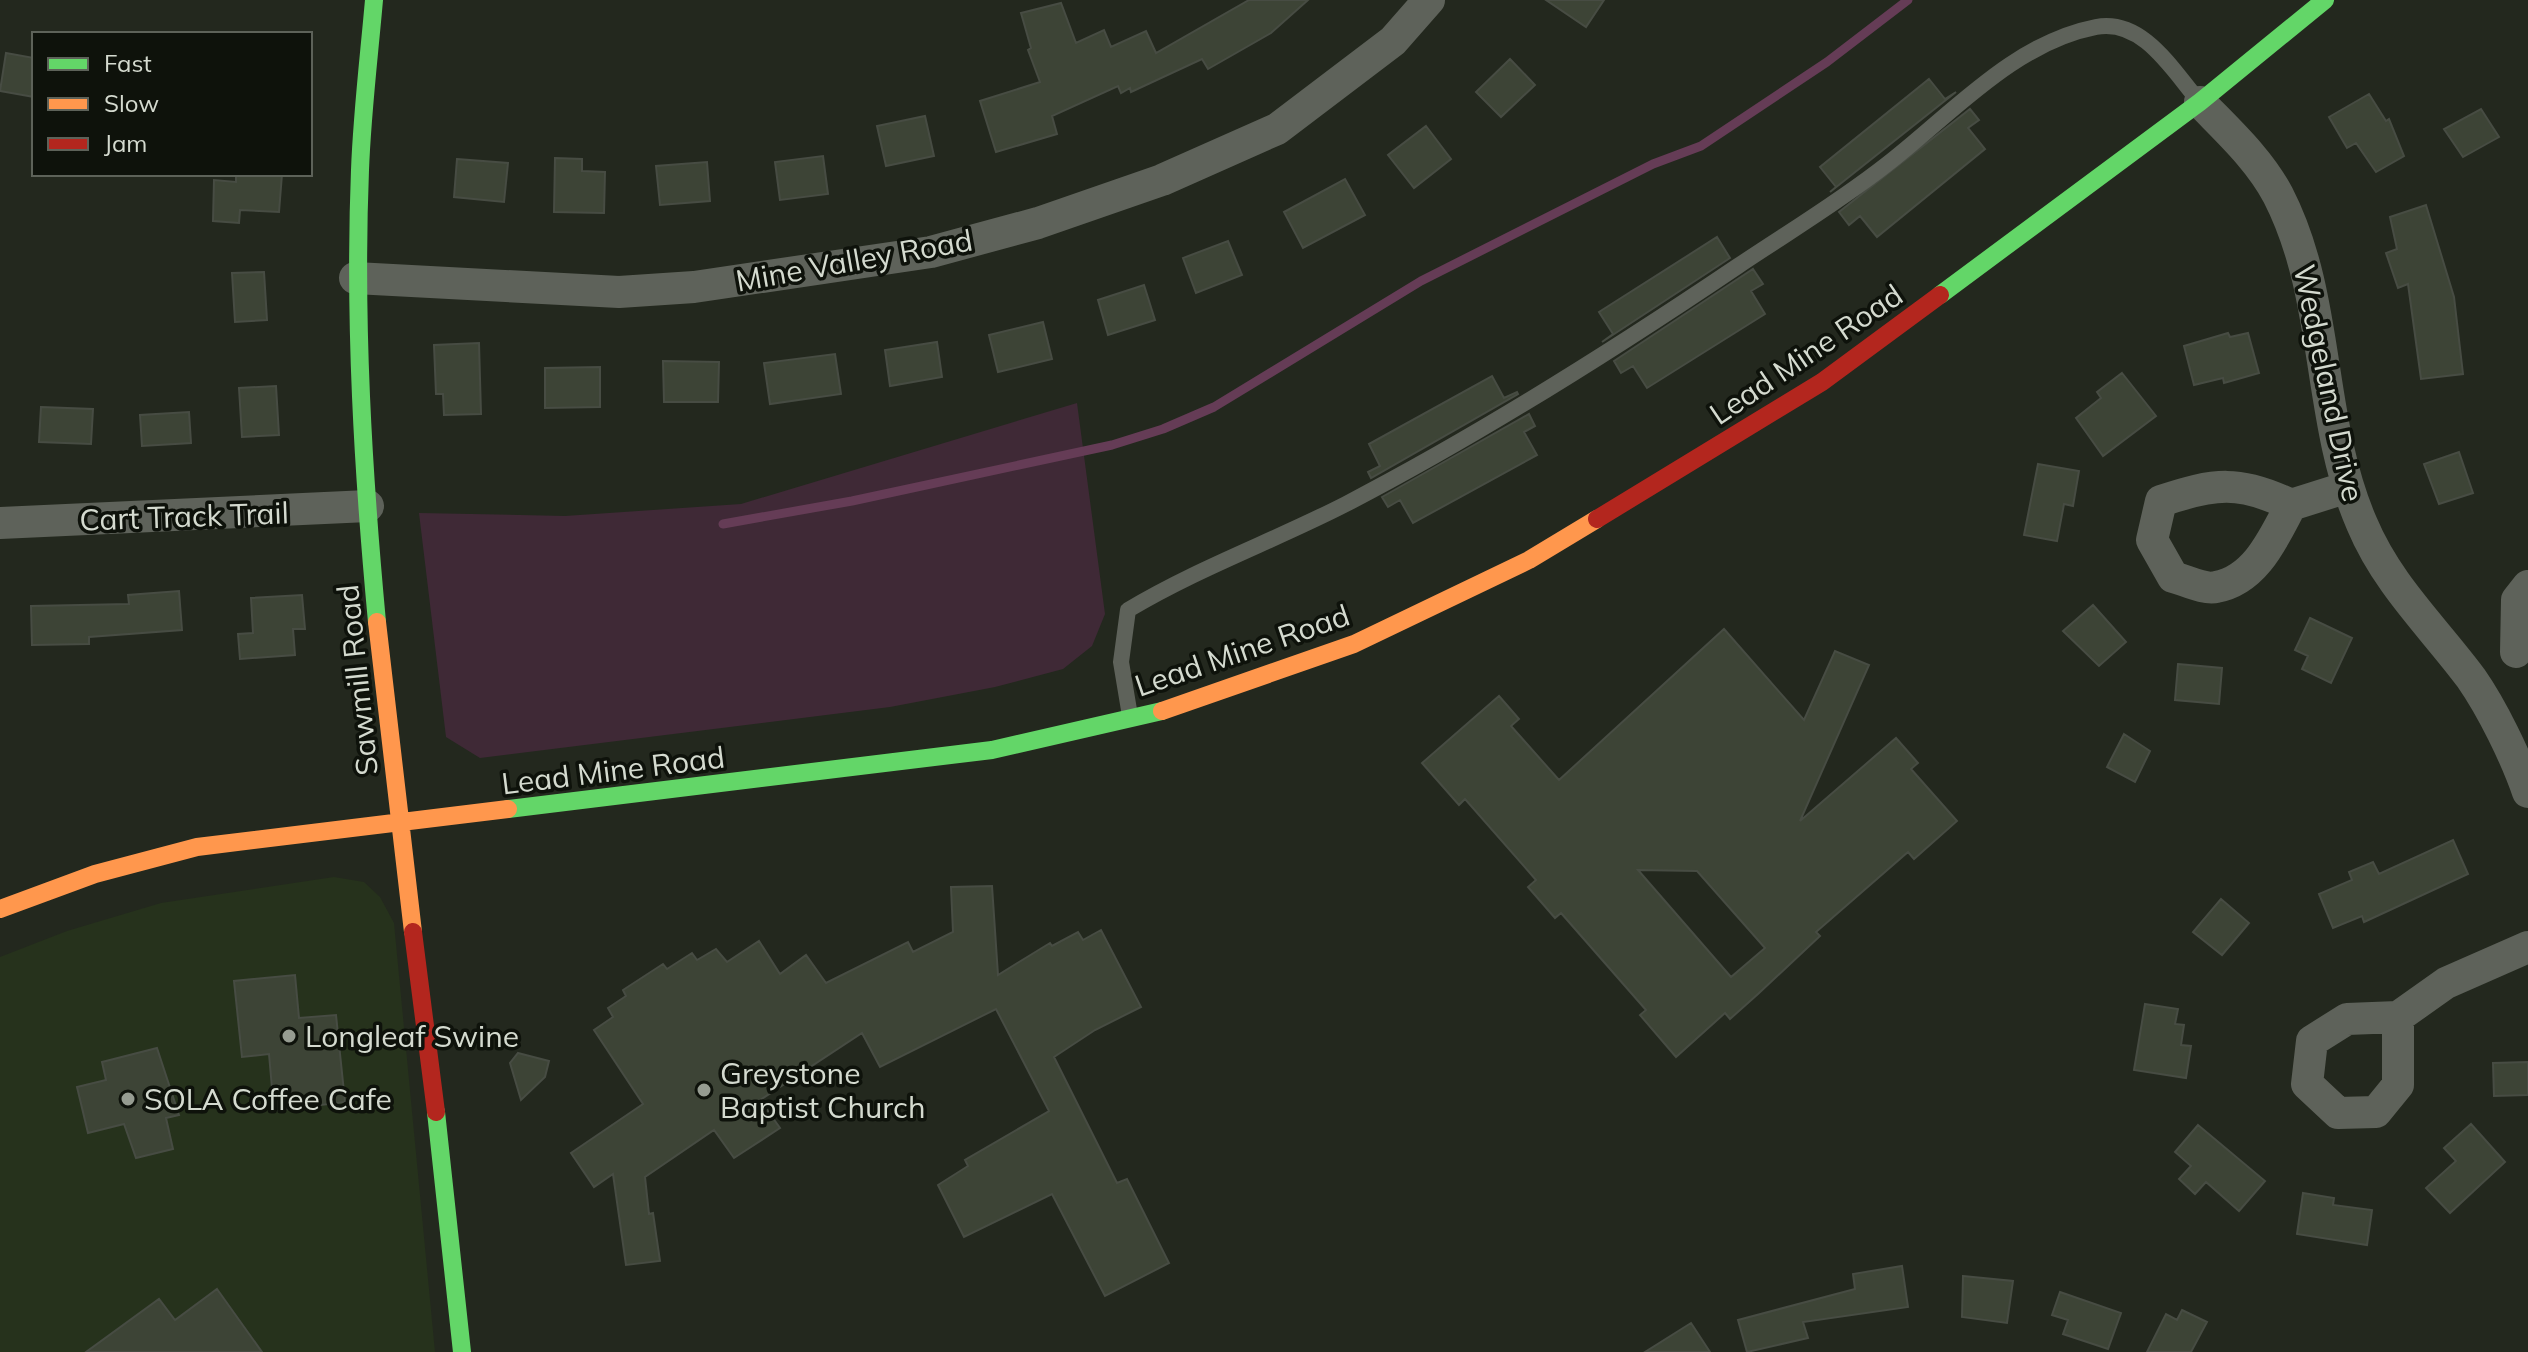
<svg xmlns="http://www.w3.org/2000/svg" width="2528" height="1352" viewBox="0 0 2528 1352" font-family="Mulish,sans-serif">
  <rect width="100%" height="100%" fill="#23281e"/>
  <path fill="#26321c" d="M 334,877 L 364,882 L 380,897 L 394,923 L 435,1352 L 0,1352 L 0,957 L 67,931 L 161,903 Z"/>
  <path fill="#3f2936" d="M 1077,403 L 1105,614 L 1092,646 L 1063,669 L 995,687 L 890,707 L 480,758 L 446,737 L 419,513 L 565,516 L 741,504 Z"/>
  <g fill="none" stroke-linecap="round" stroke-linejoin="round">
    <path stroke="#653c56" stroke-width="9" d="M 723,524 L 852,501 L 1112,445 L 1163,429 L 1214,407 L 1421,281 L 1653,164 L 1701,146 L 1827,62 L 1908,0"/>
  </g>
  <path fill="#3d4436" stroke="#474c43" stroke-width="2" fill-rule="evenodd" d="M 1249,0 L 1308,0 L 1271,33 L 1208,69 L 1202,59 L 1131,92 L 1130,88 L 1121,93 L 1118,86 L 1052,116 L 1057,134 L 996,152 L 980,101 L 1040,82 L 1028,50 L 1031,48 L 1021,13 L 1061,3 L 1076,43 L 1104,30 L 1111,47 L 1146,31 L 1156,53 Z
    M 1546,0 L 1604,0 L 1586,27 Z
    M 6,53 L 34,58 L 34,97 L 0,91 Z
    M 1510,59 L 1535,85 L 1501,117 L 1476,92 Z
    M 1929,79 L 1945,99 L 1956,92 L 1830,192 L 1836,187 L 1820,167 Z
    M 2369,94 L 2386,121 L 2389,119 L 2404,156 L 2376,172 L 2356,143 L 2347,148 L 2329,117 Z
    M 1970,109 L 1979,120 L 1968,128 L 1985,149 L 1877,237 L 1860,216 L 1849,225 L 1839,212 Z
    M 2481,109 L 2499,137 L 2463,157 L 2444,129 Z
    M 925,116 L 934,156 L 886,166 L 877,126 Z
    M 1426,126 L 1451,159 L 1414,188 L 1388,155 Z
    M 823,156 L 828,194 L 780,200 L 775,162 Z
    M 555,158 L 582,159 L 582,171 L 605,172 L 604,213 L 554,212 Z
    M 457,159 L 508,163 L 504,202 L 454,197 Z
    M 707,162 L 710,201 L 660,205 L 656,166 Z
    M 236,174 L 282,174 L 279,212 L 240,210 L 239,223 L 213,221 L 214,180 L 236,182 Z
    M 1345,179 L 1365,215 L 1303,248 L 1284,212 Z
    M 2426,205 L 2454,297 L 2463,374 L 2421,379 L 2408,284 L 2398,288 L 2386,253 L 2397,249 L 2390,217 Z
    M 1717,237 L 1730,258 L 1602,342 L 1613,334 L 1599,312 Z
    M 1228,241 L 1242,275 L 1196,293 L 1183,258 Z
    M 1753,269 L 1763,284 L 1751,291 L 1765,314 L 1647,388 L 1633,366 L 1621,373 L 1614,361 Z
    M 264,272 L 267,320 L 235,322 L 232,273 Z
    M 1144,285 L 1155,320 L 1108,335 L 1098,300 Z
    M 1043,322 L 1052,359 L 998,372 L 989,335 Z
    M 2228,333 L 2230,337 L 2248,333 L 2259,373 L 2224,383 L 2223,378 L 2194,385 L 2184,346 Z
    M 937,342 L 942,377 L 890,386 L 885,350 Z
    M 479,343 L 481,414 L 444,415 L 443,394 L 436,394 L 434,345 Z
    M 835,354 L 841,394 L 770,404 L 764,363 Z
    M 663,361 L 719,362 L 718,402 L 664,402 Z
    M 600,367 L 600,407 L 545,408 L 545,368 Z
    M 2122,373 L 2156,416 L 2103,456 L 2076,418 L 2101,398 L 2097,392 Z
    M 1492,376 L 1504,398 L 1517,392 L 1518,394 L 1371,478 L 1368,472 L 1380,466 L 1369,444 Z
    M 276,386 L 279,435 L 242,437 L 239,388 Z
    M 41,407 L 93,409 L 91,444 L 39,442 Z
    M 189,412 L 191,443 L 142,446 L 140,415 Z
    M 1529,414 L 1535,426 L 1524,432 L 1537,455 L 1413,523 L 1400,500 L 1388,507 L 1382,497 Z
    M 2459,452 L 2473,493 L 2439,504 L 2424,464 Z
    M 2038,464 L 2079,471 L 2073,506 L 2064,504 L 2057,541 L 2024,535 Z
    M 179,591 L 182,630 L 89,637 L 89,644 L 32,645 L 31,606 L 129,604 L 128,595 Z
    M 302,595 L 305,629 L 293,629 L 295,655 L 240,659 L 238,634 L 253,633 L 251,598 Z
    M 2093,605 L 2126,642 L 2099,666 L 2063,631 Z
    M 2310,618 L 2352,638 L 2331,683 L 2302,669 L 2308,656 L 2295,650 Z
    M 1724,629 L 1804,720 L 1835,651 L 1869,665 L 1800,821 L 1896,738 L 1918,763 L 1911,769 L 1957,821 L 1914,859 L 1908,852 L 1816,932 L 1820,936 L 1758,994 L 1730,1019 L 1725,1013 L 1676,1057 L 1640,1015 L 1646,1010 L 1561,913 L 1555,918 L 1528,887 L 1536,880 L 1465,799 L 1459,805 L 1422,763 L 1499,696 L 1519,719 L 1511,726 L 1559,780 ZM 1638,870 L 1697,871 L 1765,948 L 1731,977 Z
    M 2178,664 L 2222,668 L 2219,704 L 2175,700 Z
    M 2124,734 L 2150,751 L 2135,782 L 2107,767 Z
    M 2453,840 L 2468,874 L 2364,922 L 2362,916 L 2333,928 L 2319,894 L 2352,880 L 2349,872 L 2373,862 L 2379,874 Z
    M 992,886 L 998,975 L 1050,943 L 1052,946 L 1078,932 L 1083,940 L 1101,930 L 1141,1007 L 1095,1030 L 1054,1057 L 1117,1183 L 1127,1179 L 1169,1263 L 1105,1296 L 1052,1194 L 964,1237 L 938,1185 L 968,1166 L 965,1160 L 1049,1111 L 996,1009 L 880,1067 L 862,1033 L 760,1100 L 780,1128 L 734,1158 L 714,1130 L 645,1177 L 649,1214 L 653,1213 L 660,1261 L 626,1265 L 613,1174 L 594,1187 L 571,1153 L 643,1104 L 594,1030 L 613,1017 L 608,1008 L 626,996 L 623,990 L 663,964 L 667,969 L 692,953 L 697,960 L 716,949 L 727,962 L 759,941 L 780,974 L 806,955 L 826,983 L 908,942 L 913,952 L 953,932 L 951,887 Z
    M 2221,899 L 2249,923 L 2222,955 L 2193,932 Z
    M 295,975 L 299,1018 L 336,1015 L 345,1102 L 274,1111 L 269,1054 L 242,1057 L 234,981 Z
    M 2145,1004 L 2178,1009 L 2175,1024 L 2184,1025 L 2181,1045 L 2191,1046 L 2186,1078 L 2134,1070 Z
    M 157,1048 L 179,1115 L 166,1118 L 173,1149 L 136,1158 L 124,1124 L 88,1133 L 77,1087 L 106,1080 L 102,1062 Z
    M 518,1053 L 549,1061 L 545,1077 L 521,1100 L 510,1063 Z
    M 2528,1062 L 2528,1095 L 2494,1096 L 2493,1063 Z
    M 2471,1124 L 2505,1162 L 2450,1213 L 2426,1188 L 2456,1161 L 2444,1148 Z
    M 2198,1125 L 2265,1181 L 2239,1211 L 2206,1182 L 2195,1194 L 2179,1179 L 2191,1166 L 2175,1152 Z
    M 2303,1193 L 2334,1198 L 2333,1205 L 2372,1210 L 2367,1245 L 2297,1234 Z
    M 1902,1266 L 1908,1307 L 1803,1322 L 1808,1338 L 1747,1352 L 1738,1320 L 1855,1289 L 1853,1274 Z
    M 1963,1276 L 2013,1281 L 2007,1323 L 1962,1317 Z
    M 217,1289 L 262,1352 L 86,1352 L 159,1299 L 175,1320 Z
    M 2060,1292 L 2121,1313 L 2108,1349 L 2063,1334 L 2068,1320 L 2052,1315 Z
    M 2182,1310 L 2207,1322 L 2191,1352 L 2147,1352 L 2166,1314 L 2177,1320 Z
    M 1691,1323 L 1710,1352 L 1645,1352 Z"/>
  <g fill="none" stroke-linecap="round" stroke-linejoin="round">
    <path stroke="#5e625a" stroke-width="16" d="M 1130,716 L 1121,662 L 1128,610 C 1198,568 1274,541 1346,504 C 1481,434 1612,351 1738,266 C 1787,233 1839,202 1886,165 C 1951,115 2013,43 2096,27 C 2143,18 2173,71 2199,101"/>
    <path stroke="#5e625a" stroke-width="32" d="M 2200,102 C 2228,131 2259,159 2278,195 C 2331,298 2316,419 2362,524 C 2387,584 2433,627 2471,678 C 2492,708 2516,757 2528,792
      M 355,278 L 619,292 L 694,287 L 931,252 L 1038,223 L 1162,180 L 1277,129 L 1393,41 L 1429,0
      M 2291,505 C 2274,537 2256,580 2216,587 C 2205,590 2185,580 2173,577 L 2152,540 L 2161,501 C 2214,483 2240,480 2291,505 L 2348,487
      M 0,523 L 368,506
      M 2516,652 L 2517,600 L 2528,586
      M 2398,1017 L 2398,1085 L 2376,1112 L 2338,1113 L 2307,1084 L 2312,1041 L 2347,1019 L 2398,1017 L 2446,983 L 2528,947"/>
    <path stroke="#63d668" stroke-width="18" d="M 374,0 C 369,57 362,114 360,170 C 354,321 363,472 377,622
      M 1940,295 L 2200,102 L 2325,0
      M 508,809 L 992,750 L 1162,711
      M 436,1112 L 462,1352"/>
    <path stroke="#ff974d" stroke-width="18" d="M 377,622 L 413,932
      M 1162,711 L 1354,644 L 1529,560 L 1597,519
      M 0,909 L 95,874 L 197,847 L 508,809"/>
    <path stroke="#b3261e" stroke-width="18" d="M 1597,519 L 1822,382 L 1940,295
      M 413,932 L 436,1112"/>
  </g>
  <g fill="#969c91" stroke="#0e120b" stroke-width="3">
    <circle cx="289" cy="1036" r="8"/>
    <circle cx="704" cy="1090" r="8"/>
    <circle cx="128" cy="1099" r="8"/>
  </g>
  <g text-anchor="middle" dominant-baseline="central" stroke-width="7" stroke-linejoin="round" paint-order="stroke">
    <g font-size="30" fill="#d4dacf" stroke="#0e120b">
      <text transform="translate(854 260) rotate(-10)">Mine Valley Road</text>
      <text transform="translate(1806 354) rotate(-34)">Lead Mine Road</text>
      <text transform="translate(2329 383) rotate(78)">Wedgeland Drive</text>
      <text transform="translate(184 516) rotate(-2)">Cart Track Trail</text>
      <text transform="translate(1242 650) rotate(-19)">Lead Mine Road</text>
      <text transform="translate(357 680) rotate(-96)">Sawmill Road</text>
      <text transform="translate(613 770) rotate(-7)">Lead Mine Road</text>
    </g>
    <g font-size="30" fill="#d4dacf" stroke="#0e120b" text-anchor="start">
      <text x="305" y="1036">Longleaf Swine</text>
      <text x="720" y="1073">Greystone<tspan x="720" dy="34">Baptist Church</tspan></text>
      <text x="144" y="1099">SOLA Coffee Cafe</text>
    </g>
  </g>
  <rect x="32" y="32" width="280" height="144" fill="#0e120b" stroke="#5d6259" stroke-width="2"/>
  <rect x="48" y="58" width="40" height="12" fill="#63d668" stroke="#5d6259" stroke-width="2"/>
  <text x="104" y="72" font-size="24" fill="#d4dacf">Fast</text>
  <rect x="48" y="98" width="40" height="12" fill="#ff974d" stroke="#5d6259" stroke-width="2"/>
  <text x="104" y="112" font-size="24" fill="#d4dacf">Slow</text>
  <rect x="48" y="138" width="40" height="12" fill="#b3261e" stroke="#5d6259" stroke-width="2"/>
  <text x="104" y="152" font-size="24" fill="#d4dacf">Jam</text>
</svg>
